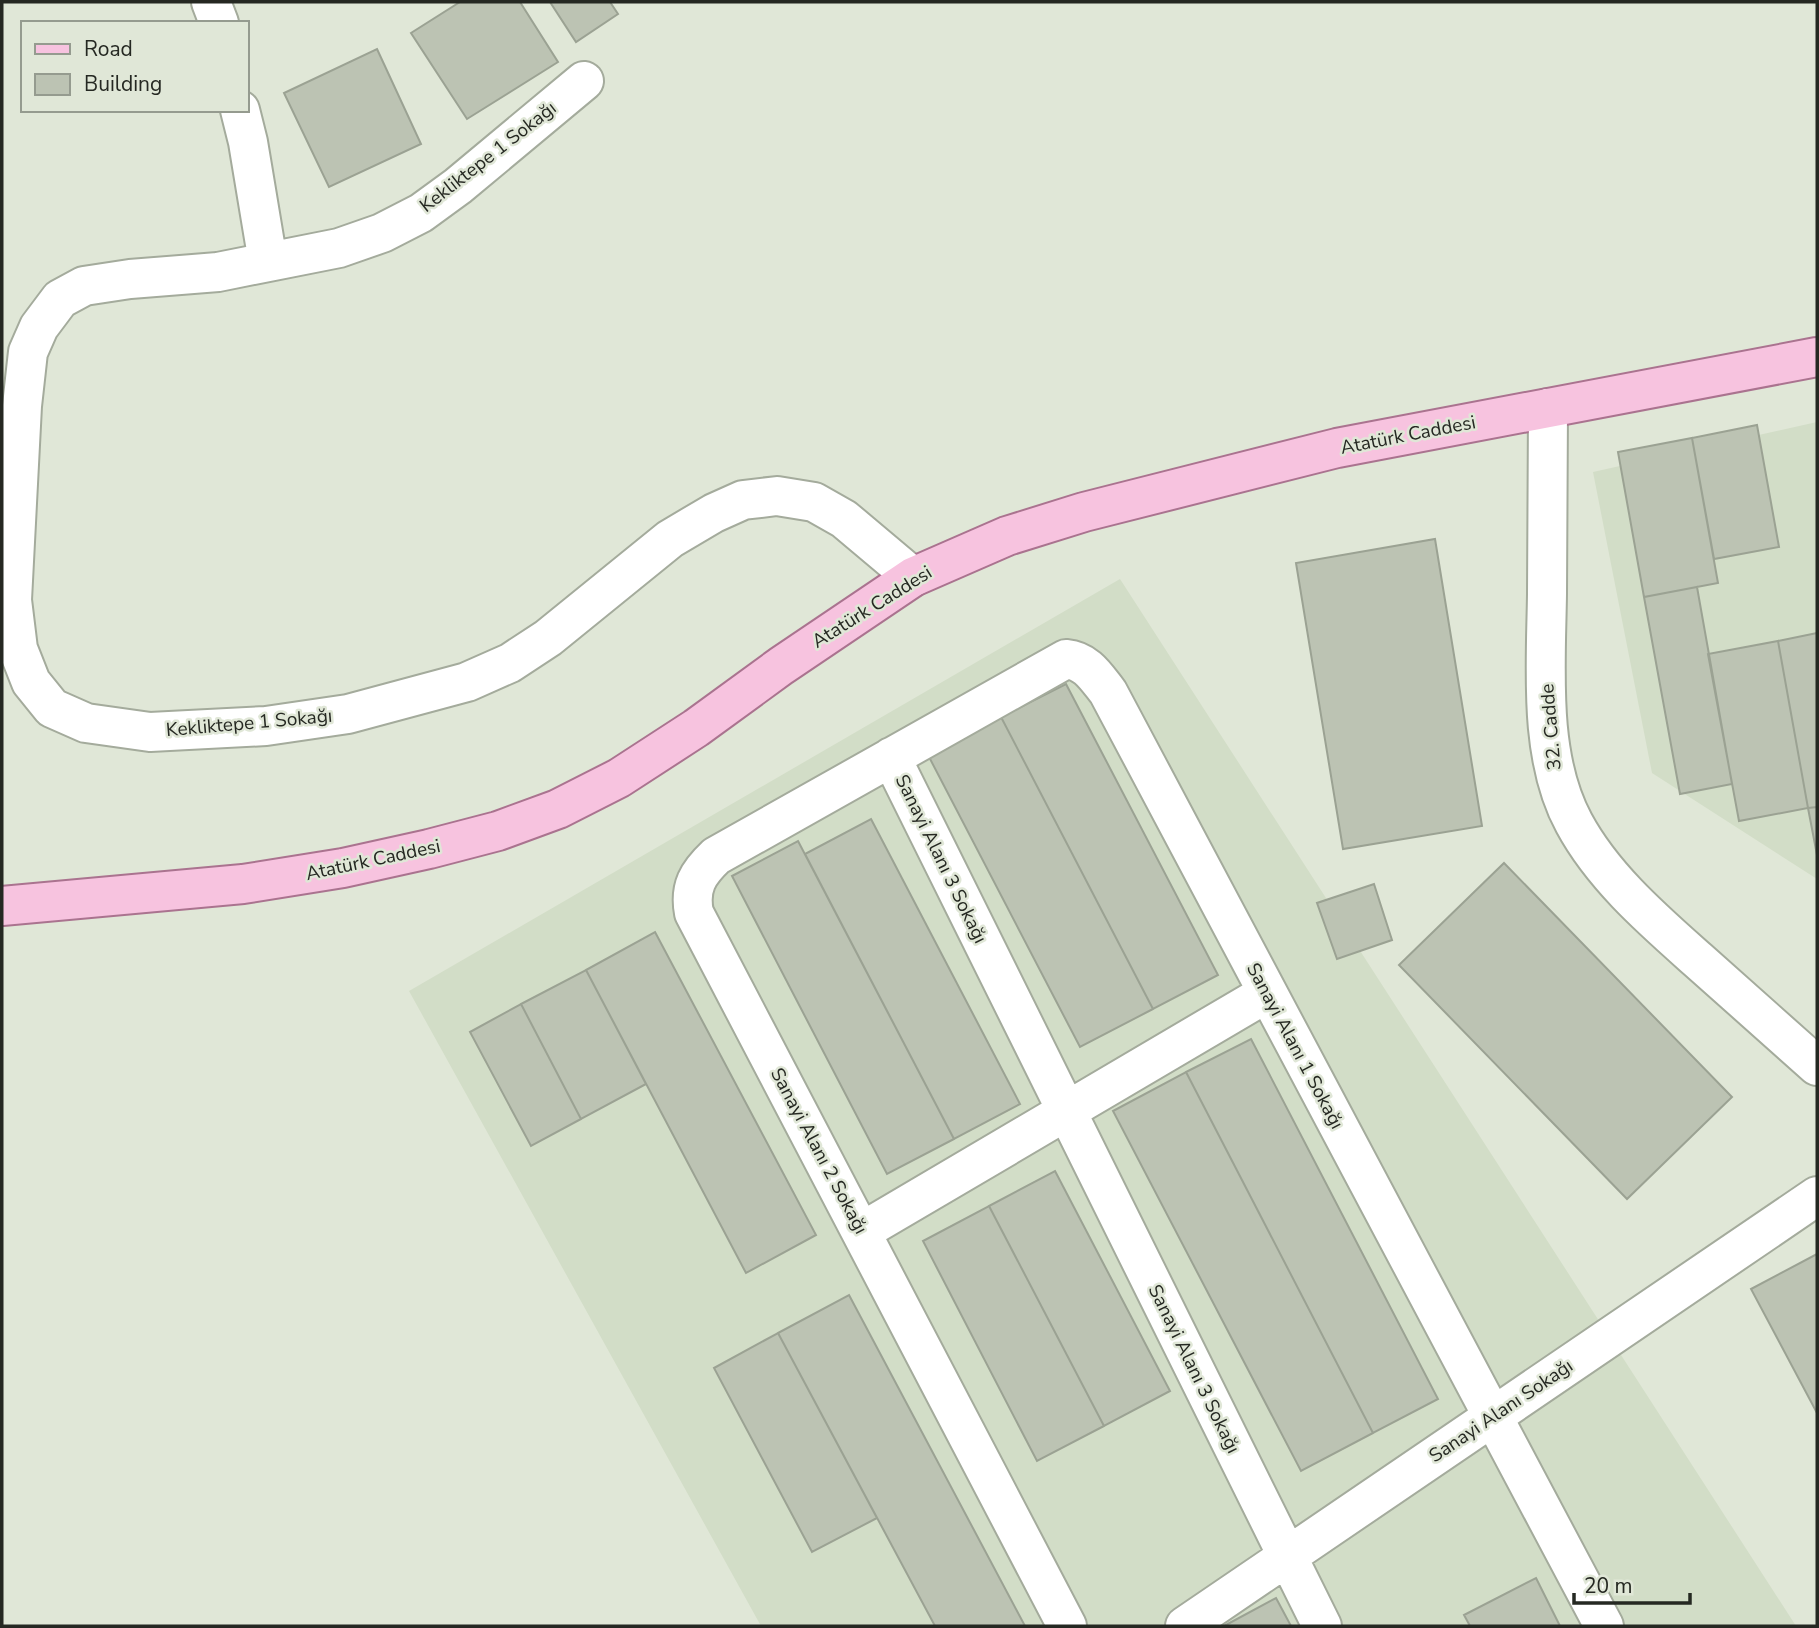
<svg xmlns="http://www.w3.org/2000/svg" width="1819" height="1628" viewBox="0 0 1819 1628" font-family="'Nunito Sans',sans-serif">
  <rect width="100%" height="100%" fill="#e0e7d7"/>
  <path fill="#d2ddc7" d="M 1817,422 L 1817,879 L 1652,773 L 1593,472 Z
    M 1120,579 L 1796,1626 L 761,1626 L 409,991 Z"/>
  <path fill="#bcc3b3" stroke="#9ba293" stroke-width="2" d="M 460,2 L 520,2 L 558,62 L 467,119 L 411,33 Z
    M 550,2 L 610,2 L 618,14 L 576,42 Z
    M 377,49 L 421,144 L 329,187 L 284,93 Z
    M 1757,425 L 1779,547 L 1714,559 L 1692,438 Z
    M 1692,438 L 1718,583 L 1644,597 L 1618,452 Z
    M 1435,539 L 1482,826 L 1343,849 L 1296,563 Z
    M 1697,587 L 1732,784 L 1680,794 L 1644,597 Z
    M 1817,633 L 1817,807 L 1808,808 L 1778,641 Z
    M 1778,641 L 1808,808 L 1739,821 L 1708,654 Z
    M 1066,684 L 1218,975 L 1153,1009 L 1001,717 Z
    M 1001,717 L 1153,1009 L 1080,1047 L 928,755 Z
    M 1817,807 L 1817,855 L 1808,808 Z
    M 871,819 L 1020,1104 L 954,1139 L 805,854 Z
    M 798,841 L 954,1139 L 887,1174 L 732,876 Z
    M 1504,863 L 1732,1097 L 1627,1199 L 1399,965 Z
    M 1374,884 L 1392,940 L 1337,959 L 1317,903 Z
    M 655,932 L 816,1235 L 746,1273 L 586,970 Z
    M 586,970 L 646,1084 L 581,1119 L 521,1004 Z
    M 521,1004 L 581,1119 L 531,1146 L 470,1032 Z
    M 1251,1039 L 1438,1399 L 1373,1433 L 1186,1072 Z
    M 1186,1072 L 1373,1433 L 1301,1471 L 1113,1111 Z
    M 1055,1171 L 1170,1391 L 1104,1426 L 989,1206 Z
    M 989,1206 L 1104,1426 L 1037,1461 L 923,1241 Z
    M 1817,1254 L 1817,1413 L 1751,1289 Z
    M 849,1295 L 1025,1626 L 935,1626 L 778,1333 Z
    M 778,1333 L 877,1518 L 812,1552 L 714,1368 Z
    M 1536,1578 L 1560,1626 L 1470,1626 L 1464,1615 Z
    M 1276,1598 L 1291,1626 L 1224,1626 Z"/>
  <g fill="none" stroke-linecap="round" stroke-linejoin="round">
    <g stroke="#a4ab9c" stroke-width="42">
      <path id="minor" d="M 211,2 L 219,23
        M 584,81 L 458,186 L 421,213 L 382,233 L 339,248 L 218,272 L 130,279 L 84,286 L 60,299 L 39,327 L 28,352 L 22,406 L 12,600 L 18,649 L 31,682 L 52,708 L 86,723 L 150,732 L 266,726 L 348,714 L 467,682 L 510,663 L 548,638 L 670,539 L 714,513 L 743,500 L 777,496 L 814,502 L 844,519 L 913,577
        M 240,110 L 248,142 L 268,262
        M 1548,408 C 1548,470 1547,532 1547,594 C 1546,667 1538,757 1574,823 C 1603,877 1653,920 1698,960 C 1738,996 1778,1031 1817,1066
        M 891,757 L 1322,1626
        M 861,1232 L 1267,993
        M 1067,1626 L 694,913 C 689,887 698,873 716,856 L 1066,659 C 1087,661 1096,677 1108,692 L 1604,1626
        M 1185,1626 L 1817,1196"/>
    </g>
    <g stroke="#aa738f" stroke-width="42">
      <path id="major" d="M 2,906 L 243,884 L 343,868 L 429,849 L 498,831 L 558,809 L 619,778 L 696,728 L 781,666 L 913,577 L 1007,536 L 1084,512 L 1337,448 L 1817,357"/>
    </g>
    <use href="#minor" stroke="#fff" stroke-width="38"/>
    <use href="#major" stroke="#f7c3df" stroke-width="38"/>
  </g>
  <g text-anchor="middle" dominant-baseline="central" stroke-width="5" stroke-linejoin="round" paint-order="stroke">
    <g font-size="19" fill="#252822" stroke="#e0e7d7">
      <text transform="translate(488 157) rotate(-38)">Kekliktepe 1 Sokağı</text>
      <text transform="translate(1408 435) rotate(-11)">Atatürk Caddesi</text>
      <text transform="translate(872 607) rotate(-32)">Atatürk Caddesi</text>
      <text transform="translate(249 723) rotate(-5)">Kekliktepe 1 Sokağı</text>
      <text transform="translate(1551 727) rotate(-95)">32. Cadde</text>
      <text transform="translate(941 859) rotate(64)">Sanayi Alanı 3 Sokağı</text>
      <text transform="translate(373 860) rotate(-12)">Atatürk Caddesi</text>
      <text transform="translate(1295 1046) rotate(62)">Sanayi Alanı 1 Sokağı</text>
      <text transform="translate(819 1151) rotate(62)">Sanayi Alanı 2 Sokağı</text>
      <text transform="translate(1194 1369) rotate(64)">Sanayi Alanı 3 Sokağı</text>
      <text transform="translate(1501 1411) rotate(-34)">Sanayi Alanı Sokağı</text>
    </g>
  </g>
  <rect width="1819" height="1628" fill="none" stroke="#252822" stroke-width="7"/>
  <rect x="21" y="21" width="228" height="91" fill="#e0e7d7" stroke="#959b8f" stroke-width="2"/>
  <rect x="35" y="44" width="35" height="10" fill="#f7c3df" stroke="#959b8f" stroke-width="2"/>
  <text x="84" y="56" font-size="21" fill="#252822">Road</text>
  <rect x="35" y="74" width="35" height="21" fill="#bcc3b3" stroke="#959b8f" stroke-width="2"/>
  <text x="84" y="91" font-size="21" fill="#252822">Building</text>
  <path d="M1574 1593v10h116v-10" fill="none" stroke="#252822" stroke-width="3.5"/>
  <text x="1584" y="1593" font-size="21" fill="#252822" stroke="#e0e7d7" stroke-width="5" paint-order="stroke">20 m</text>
</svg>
